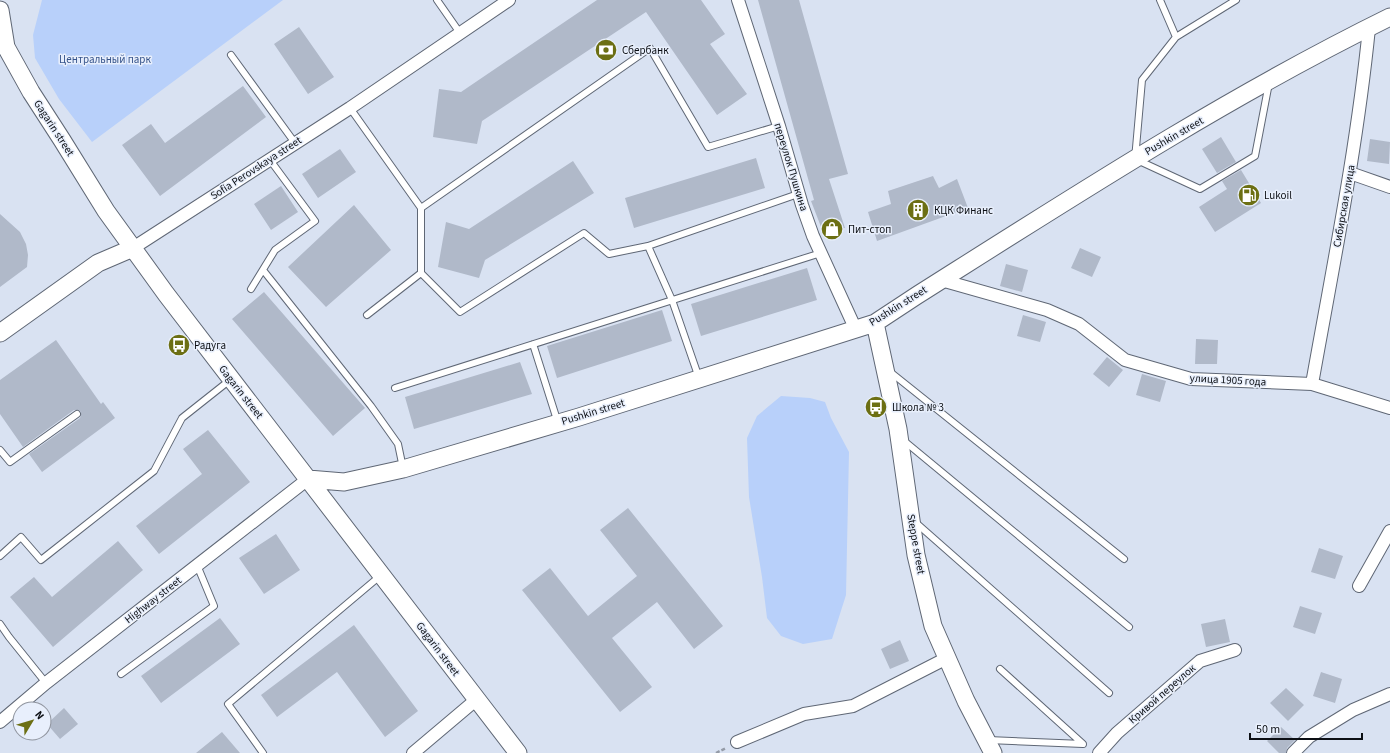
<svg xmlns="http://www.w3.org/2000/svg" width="1390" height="753" viewBox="0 0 1390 753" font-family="'Source Sans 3',sans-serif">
  <rect width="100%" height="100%" fill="#d9e2f2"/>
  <path fill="#b8d0fa" d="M 42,0 L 283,0 L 92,142 L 59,99 L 35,58 L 33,35 Z
    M 781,396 L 810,398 L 825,402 L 831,418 L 849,452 L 846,595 L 832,639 L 803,644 L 781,636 L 767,618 L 762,577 L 749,497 L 747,438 L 757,416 Z"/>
  <path fill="#b0b9c9" d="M 597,0 L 701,0 L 725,34 L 710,44 L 747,94 L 717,115 L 646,12 L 482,121 L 477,144 L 433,137 L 439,89 L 461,92 Z
    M 758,0 L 799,0 L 848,174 L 829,179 L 845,228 L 832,229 L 823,232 L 811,201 L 814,200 Z
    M 299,27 L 334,77 L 308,94 L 274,44 Z
    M 243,86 L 266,117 L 160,196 L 122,145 L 151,124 L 165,143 Z
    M 1221,137 L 1236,162 L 1217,173 L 1202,149 Z
    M 1370,139 L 1390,142 L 1389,164 L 1367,161 Z
    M 340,149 L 356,172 L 318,198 L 302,174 Z
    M 756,158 L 765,188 L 634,228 L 625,198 Z
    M 573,161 L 594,193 L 485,260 L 479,278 L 438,267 L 446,222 L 469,229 Z
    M 1241,170 L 1261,203 L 1215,232 L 1199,207 L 1227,189 L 1222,181 Z
    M 933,176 L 939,188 L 957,179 L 968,208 L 877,241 L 868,212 L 891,204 L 888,191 Z
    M 281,186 L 298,212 L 271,230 L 254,204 Z
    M 354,205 L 391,250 L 326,307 L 288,267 Z
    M 0,214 L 20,232 L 26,244 L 28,255 L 27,267 L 0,287 Z
    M 1080,248 L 1101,257 L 1092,277 L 1071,268 Z
    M 1006,264 L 1028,270 L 1022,292 L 1000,286 Z
    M 807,268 L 817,300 L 701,336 L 691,304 Z
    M 264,292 L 365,408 L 333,436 L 232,319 Z
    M 662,310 L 672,341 L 557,378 L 547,346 Z
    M 1023,315 L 1046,322 L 1040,342 L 1017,336 Z
    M 1196,339 L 1218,340 L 1217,364 L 1195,364 Z
    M 56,340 L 101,404 L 103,402 L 115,418 L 42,472 L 29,454 L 80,418 L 81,415 L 81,412 L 78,410 L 74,410 L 23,447 L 0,414 L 0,380 Z
    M 1107,357 L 1123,370 L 1109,387 L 1093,374 Z
    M 520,362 L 532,394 L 414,429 L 405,397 Z
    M 1142,374 L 1166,381 L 1160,402 L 1136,395 Z
    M 208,430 L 250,482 L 159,554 L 136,526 L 202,474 L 183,449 Z
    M 628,508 L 723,626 L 694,649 L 657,602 L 612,638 L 652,687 L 620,712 L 522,590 L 550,568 L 588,616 L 637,576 L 600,530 Z
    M 276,534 L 300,570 L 264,594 L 239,558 Z
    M 118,541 L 143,570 L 53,647 L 10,597 L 34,577 L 52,597 Z
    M 1319,548 L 1343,556 L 1335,579 L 1311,572 Z
    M 1300,606 L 1322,613 L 1315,634 L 1293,627 Z
    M 220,618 L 240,644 L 161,703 L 141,676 Z
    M 1225,619 L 1230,642 L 1206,647 L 1201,624 Z
    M 354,625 L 418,711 L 385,737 L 337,672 L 277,717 L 261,695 Z
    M 900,640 L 909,661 L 890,669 L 881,649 Z
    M 1321,672 L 1342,679 L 1335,703 L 1313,696 Z
    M 1286,688 L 1304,705 L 1288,721 L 1270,703 Z
    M 64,708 L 78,724 L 60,739 L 47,724 Z
    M 1281,727 L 1295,740 L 1287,748 L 1286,753 L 1279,753 L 1267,741 Z
    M 222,732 L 240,753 L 196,753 Z"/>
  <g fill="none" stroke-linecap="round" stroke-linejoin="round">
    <g stroke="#5f6775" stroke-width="8">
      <path id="lane" d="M 437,0 L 460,33
        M 1160,0 L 1176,37 L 1142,80 L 1135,159 L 1200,189 L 1255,156 L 1269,83
        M 1176,37 L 1236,0
        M 231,55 L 295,143
        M 350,108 L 421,208 L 650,48 L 708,147 L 779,126
        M 648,246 L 798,194
        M 263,270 L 371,406 L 398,444 L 403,468
        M 421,273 L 460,312 L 584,233 L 609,254 L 648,246 L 672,300 L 699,378
        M 251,289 L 275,250 L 315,221 L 270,160
        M 367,315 L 421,273 L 421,208
        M 533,344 L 558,423
        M 889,371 L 1124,559
        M 395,388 L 821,253
        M 903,440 L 1129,627
        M 0,450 L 10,462 L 77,414
        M 915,522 L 1109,693
        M 0,556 L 21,537 L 41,560 L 154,471 L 182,418 L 230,380
        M 0,624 L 9,637 L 46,683
        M 121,674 L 214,606 L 197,565
        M 988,740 L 1083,744 L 1000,669
        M 263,753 L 228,704 L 380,576"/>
    </g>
    <g stroke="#5f6775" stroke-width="14">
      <path id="street" d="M 738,0 L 779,126 L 802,205 L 813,236 L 856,330
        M 1350,173 L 1390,187
        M 133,248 L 350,108 L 509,0
        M 941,280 L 1047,310 L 1079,324 L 1125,360 L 1191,379 L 1312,384 L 1390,408
        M 1312,384 C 1333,266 1357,148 1369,28
        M 1359,586 L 1390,531
        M 0,722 L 46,683 L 308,479
        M 737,742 L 804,714 L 853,706 L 947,658
        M 413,753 L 477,699
        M 1099,753 L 1117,733 L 1200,661 L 1235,650
        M 1293,753 L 1309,737 L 1353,710 L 1390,694"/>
    </g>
    <g stroke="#5f6775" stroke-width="19">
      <path id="secondary" d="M 0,10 L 6,47 L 31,92 L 62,140 L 106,211 L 166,294 L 518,753
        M 875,323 L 898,429 L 916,555 L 933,626 L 966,701 L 993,753
        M 0,333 L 98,263 L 133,248
        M 308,479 L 344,482 L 403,469 L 579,417 L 875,323 L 916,296 C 1071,198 1225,98 1390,17"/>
    </g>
    <path stroke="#949ba7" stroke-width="2.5" stroke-dasharray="4 2" stroke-linecap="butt" d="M 716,753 L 726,748"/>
    <use href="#lane" stroke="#fff" stroke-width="6"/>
    <use href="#street" stroke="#fff" stroke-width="12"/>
    <use href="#secondary" stroke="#fff" stroke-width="17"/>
  </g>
  <defs>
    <g id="bank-disc" transform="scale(1.15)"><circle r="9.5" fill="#6c6f13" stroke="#e8effc"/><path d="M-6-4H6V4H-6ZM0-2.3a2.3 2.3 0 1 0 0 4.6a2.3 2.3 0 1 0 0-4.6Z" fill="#fff"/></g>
    <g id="fuel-disc" transform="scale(1.15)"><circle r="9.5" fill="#6c6f13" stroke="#e8effc"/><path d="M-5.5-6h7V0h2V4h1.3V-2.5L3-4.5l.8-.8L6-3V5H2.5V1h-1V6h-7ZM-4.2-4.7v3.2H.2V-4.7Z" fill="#fff"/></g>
    <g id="building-disc" transform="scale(1.15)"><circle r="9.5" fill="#6c6f13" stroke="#e8effc"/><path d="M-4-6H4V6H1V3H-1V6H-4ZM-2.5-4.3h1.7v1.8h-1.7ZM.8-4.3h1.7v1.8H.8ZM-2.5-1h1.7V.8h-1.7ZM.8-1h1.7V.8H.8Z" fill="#fff"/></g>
    <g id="shop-disc" transform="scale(1.15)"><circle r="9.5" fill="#6c6f13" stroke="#e8effc"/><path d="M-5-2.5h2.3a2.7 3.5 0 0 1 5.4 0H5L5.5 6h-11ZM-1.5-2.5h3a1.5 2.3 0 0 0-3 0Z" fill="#fff"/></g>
    <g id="bus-disc" transform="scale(1.15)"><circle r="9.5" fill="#6c6f13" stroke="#e8effc"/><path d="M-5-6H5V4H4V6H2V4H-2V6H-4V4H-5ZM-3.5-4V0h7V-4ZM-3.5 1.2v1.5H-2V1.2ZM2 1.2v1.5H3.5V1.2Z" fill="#fff"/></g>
  </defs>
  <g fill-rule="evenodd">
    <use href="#bank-disc" x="606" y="50"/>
    <use href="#fuel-disc" x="1249" y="195"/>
    <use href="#building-disc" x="918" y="210"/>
    <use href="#shop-disc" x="832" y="229"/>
    <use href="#bus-disc" x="179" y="345"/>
    <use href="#bus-disc" x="876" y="407"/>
  </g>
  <g text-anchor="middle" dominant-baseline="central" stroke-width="3" stroke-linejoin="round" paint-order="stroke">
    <g font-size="11" fill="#0c0f14" stroke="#e8effc" text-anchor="start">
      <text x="622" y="50">Сбербанк</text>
      <text x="1264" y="195">Lukoil</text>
      <text x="934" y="210">КЦК Финанс</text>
      <text x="848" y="229">Пит-стоп</text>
      <text x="194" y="345">Радуга</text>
      <text x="892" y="407">Школа № 3</text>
    </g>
    <g font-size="11" fill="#35538a" stroke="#e8effc">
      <text x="105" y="59">Центральный парк</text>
    </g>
    <g font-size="11" fill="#0c0f14" stroke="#e8effc">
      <text transform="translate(54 128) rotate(57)">Gagarin street</text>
      <text transform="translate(1174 136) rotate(-30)">Pushkin street</text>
      <text transform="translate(791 167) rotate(73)">переулок Пушкина</text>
      <text transform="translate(256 168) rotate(-33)">Sofia Perovskaya street</text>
      <text transform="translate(1344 206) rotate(-80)">Сибирская улица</text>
      <text transform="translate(898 306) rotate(-32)">Pushkin street</text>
      <text transform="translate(1228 380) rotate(3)">улица 1905 года</text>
      <text transform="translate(241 392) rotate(52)">Gagarin street</text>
      <text transform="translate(593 412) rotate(-17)">Pushkin street</text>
      <text transform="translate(916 544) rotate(80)">Steppe street</text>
      <text transform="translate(153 600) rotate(-38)">Highway street</text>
      <text transform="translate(438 649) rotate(53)">Gagarin street</text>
      <text transform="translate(1162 694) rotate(-41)">Кривой переулок</text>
    </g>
  </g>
  <g transform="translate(32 721) rotate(52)"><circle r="19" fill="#e8effc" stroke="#90959f"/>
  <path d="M0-3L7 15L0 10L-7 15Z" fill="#6c6f13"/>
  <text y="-6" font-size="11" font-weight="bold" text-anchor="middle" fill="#0c0f14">N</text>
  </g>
  <path d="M1250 733v6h112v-6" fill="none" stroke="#0c0f14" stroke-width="2"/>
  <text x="1256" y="733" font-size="12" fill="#0c0f14" stroke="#e8effc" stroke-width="3" paint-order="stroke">50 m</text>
</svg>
